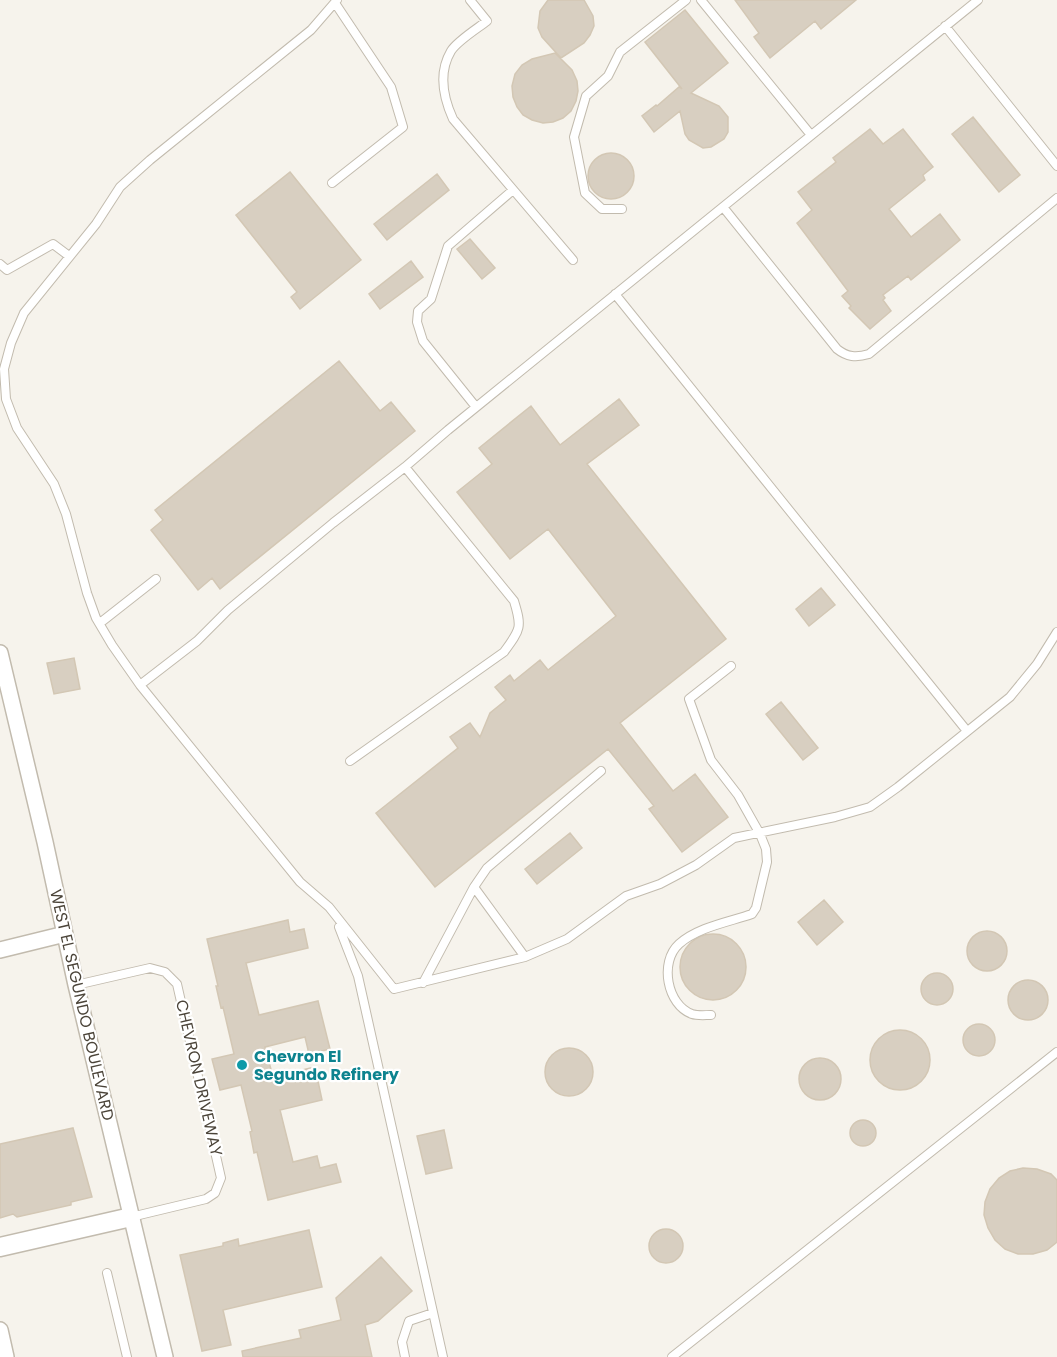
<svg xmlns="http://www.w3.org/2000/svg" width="1057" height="1357" viewBox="0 0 1057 1357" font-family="Poppins,sans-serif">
  <rect width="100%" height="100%" fill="#f6f3ec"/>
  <path fill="#d8cfc1" stroke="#d3c7b4" stroke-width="1.5" d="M 548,0 L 584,0 L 593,16 L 594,26 L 590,35 L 584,43 L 561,58 L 542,37 L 538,28 L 540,11 Z
    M 735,0 L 856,0 L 821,29 L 815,21 L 770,58 L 754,37 L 759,33 Z
    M 685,10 L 728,63 L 691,93 L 719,106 L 728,117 L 728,132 L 724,139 L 711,147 L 703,148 L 689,140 L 685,134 L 680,111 L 654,132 L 642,116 L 656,105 L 657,106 L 679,87 L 682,89 L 645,42 Z
    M 555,53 L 572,70 L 577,81 L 578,91 L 576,101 L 571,111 L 563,118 L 553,122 L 543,123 L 532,120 L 523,115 L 517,107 L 513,97 L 512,86 L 515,74 L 522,65 L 532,59 Z
    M 973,117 L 1020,175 L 999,192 L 952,134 Z
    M 870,129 L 883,144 L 903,129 L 933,167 L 923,175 L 925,180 L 889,209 L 911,237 L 940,214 L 960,240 L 911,280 L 908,276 L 883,295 L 885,298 L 883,300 L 891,311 L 870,329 L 849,308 L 851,306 L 842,296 L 848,291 L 797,223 L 812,210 L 798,192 L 836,162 L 833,158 Z
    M588 176a23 23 0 1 1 46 0a23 23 0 1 1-46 0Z
    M 290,172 L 361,260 L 300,309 L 291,297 L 297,292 L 236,215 Z
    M 437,174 L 449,190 L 387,240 L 374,224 Z
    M 470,239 L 495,268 L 482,279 L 457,249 Z
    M 411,261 L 423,277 L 380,309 L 369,294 Z
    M 339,361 L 380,411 L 391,402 L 415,431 L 220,589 L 212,578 L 198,590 L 151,530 L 163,520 L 155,510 Z
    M 619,399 L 639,425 L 587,464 L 726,639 L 620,723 L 673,791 L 695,774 L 728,817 L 682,852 L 649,809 L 654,806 L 608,749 L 435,887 L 376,813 L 458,748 L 450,737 L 470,723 L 480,737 L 490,713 L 506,700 L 495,687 L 510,675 L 514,681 L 540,660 L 548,670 L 616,616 L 548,529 L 510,559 L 457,492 L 492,464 L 479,448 L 531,406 L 560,445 Z
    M 821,588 L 835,605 L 809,626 L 796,609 Z
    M 74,658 L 80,689 L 54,694 L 47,663 Z
    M 781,702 L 818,748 L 803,760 L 766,714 Z
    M 570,833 L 582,848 L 537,884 L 525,869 Z
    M 824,900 L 843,922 L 817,945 L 798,922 Z
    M 288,920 L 290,932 L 304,929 L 308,948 L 246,963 L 259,1015 L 318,1001 L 330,1049 L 309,1054 L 305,1037 L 265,1047 L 273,1077 L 315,1067 L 322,1100 L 280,1110 L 293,1162 L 317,1156 L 320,1168 L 336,1164 L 341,1182 L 268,1200 L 257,1152 L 254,1153 L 250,1132 L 252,1131 L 241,1085 L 220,1090 L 212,1059 L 234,1054 L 223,1007 L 221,1008 L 216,986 L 218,986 L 207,939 Z
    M967 951a20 20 0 1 1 40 0a20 20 0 1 1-40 0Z
    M680 967a33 33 0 1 1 66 0a33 33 0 1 1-66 0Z
    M921 989a16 16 0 1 1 32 0a16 16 0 1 1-32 0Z
    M1008 1000a20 20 0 1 1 40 0a20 20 0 1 1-40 0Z
    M963 1040a16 16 0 1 1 32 0a16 16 0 1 1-32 0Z
    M870 1060a30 30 0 1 1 60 0a30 30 0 1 1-60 0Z
    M545 1072a24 24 0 1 1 48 0a24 24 0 1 1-48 0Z
    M799 1079a21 21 0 1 1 42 0a21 21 0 1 1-42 0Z
    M850 1133a13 13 0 1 1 26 0a13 13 0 1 1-26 0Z
    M 73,1128 L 92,1197 L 71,1202 L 71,1205 L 17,1217 L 13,1214 L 0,1218 L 0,1144 Z
    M 444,1130 L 452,1168 L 426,1174 L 417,1136 Z
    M 1023,1168 L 1037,1169 L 1051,1174 L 1057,1180 L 1057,1242 L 1047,1250 L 1033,1254 L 1018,1254 L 1005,1249 L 995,1240 L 988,1228 L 984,1215 L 985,1202 L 990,1189 L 999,1178 L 1010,1171 Z
    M649 1246a17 17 0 1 1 34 0a17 17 0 1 1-34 0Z
    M 309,1230 L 322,1287 L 223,1310 L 231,1345 L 202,1351 L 180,1255 L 223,1246 L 223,1243 L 238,1239 L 239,1246 Z
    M 381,1257 L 412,1291 L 378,1321 L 365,1325 L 372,1357 L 243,1357 L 242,1351 L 301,1338 L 299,1330 L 341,1320 L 336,1298 Z"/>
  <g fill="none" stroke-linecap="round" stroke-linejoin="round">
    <g stroke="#c2bbae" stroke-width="10">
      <path id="service" d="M 337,0 L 311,30 L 150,160 L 120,187 L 96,224 L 24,313 L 11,343 L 4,369 L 6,399 L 17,428 L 54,484 L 66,514 L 87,593 L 96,618 L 112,645 L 140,685 L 300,882 L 329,907 L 394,989 L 525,957 L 567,939 L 626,896 L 660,884 L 696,865 L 734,838 L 835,817 L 870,807 L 898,787 L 1010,697 L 1037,664 L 1057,632
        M 470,0 L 487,21 C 478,28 457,41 451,51 C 438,73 443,97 453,119 L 573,260
        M 701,0 L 811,135
        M 945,26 L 1057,166
        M 332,183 L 403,127 L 391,87 L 335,3
        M 723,207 L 837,349 C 847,357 856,358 869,354 L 1057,198
        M 622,209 L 602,209 L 585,193 L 574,137 L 586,96 L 608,76 L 620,52 L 686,0
        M 0,264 L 7,270 L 53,244 L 69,256
        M 615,294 L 967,731
        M 476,407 L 423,341 L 417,322 L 418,311 L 431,299 L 448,246 L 513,190
        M 100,623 L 156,579
        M 140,685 L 197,641 L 228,610 L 333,523 L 405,467 L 448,430 L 978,0
        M 350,761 L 504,652 C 521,629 522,627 514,601 L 405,467
        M 474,887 L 525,957
        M 339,927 L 358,976 L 443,1357
        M 423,983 L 474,887 L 487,868 L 601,771
        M 76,985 L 150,968 L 165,972 L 177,984 L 221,1178 L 215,1193 L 206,1199 L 131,1217
        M 711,1015 C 705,1015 698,1016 692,1014 C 667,1005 659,962 679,944 C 698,927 729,922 752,914 L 756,908 L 767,862 L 766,849 L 760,834 L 738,795 L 711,760 L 689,699 L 731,666
        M 107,1273 L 127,1357
        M 405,1357 L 402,1342 L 409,1321 L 433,1313
        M 672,1357 L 1057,1052"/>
    </g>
    <g stroke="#c2bbae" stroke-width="18">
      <path id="minor" d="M 0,653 L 45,842 L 76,985 L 165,1357
        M 0,950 L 65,934
        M 0,1330 L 6,1357"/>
    </g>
    <g stroke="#c2bbae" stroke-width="21">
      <path id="tertiary" d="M 0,1247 L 131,1217"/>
    </g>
    <use href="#service" stroke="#fff" stroke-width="8"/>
    <use href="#minor" stroke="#fff" stroke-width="15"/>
    <use href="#tertiary" stroke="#fff" stroke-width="18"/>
  </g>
  <circle fill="#0f9aa8" stroke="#fff" stroke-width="2" cx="242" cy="1065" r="6"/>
  <g text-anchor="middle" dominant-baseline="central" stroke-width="4.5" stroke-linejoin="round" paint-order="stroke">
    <g font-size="16" fill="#4b4439" stroke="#fff">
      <text transform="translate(82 1005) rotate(77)">WEST EL SEGUNDO BOULEVARD</text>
      <text transform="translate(199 1078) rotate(77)">CHEVRON DRIVEWAY</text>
    </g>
    <g font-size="16" font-weight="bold" fill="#0d838f" stroke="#fff" text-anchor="start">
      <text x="254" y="1056">Chevron El<tspan x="254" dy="18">Segundo Refinery</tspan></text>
    </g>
  </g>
</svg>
